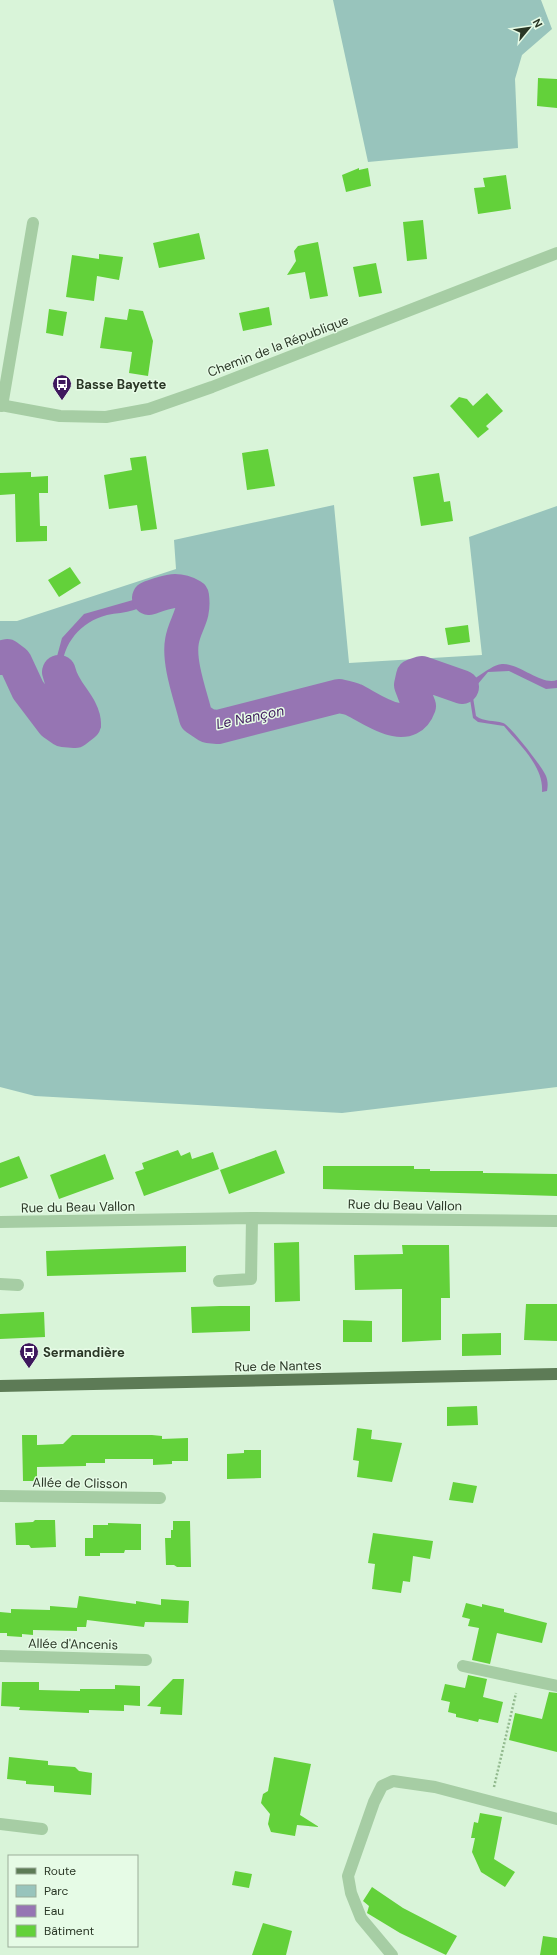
<svg xmlns="http://www.w3.org/2000/svg" width="557" height="1955" viewBox="0 0 557 1955" font-family="'DM Sans',sans-serif">
  <rect width="100%" height="100%" fill="#d9f4d9"/>
  <path fill="#98c4bc" d="M 333,0 L 541,0 L 552,29 L 522,55 L 515,79 L 518,148 L 368,162 Z
    M 334,505 L 349,663 L 482,655 L 469,537 L 557,506 L 557,1087 L 342,1113 L 35,1096 L 0,1087 L 0,621 L 17,621 L 176,569 L 174,540 Z"/>
  <path fill="#9675b3" d="M 166,586 L 183,588 L 193,597 L 180,632 L 177,647 L 191,715 L 204,723 L 219,724 L 335,692 C 365,697 393,738 418,701 L 411,687 L 405,681 L 414,667 C 421,672 452,685 460,684 C 468,684 474,679 480,675 C 486,671 494,665 502,664 C 519,663 542,686 557,680 L 557,688 L 546,689 L 509,671 L 488,672 L 472,691 L 476,716 C 484,722 494,720 503,723 C 510,725 543,768 546,776 C 548,781 548,786 547,791 L 542,792 C 544,766 519,745 504,726 L 478,722 L 473,718 L 469,693 L 419,675 L 414,676 L 413,682 C 427,704 434,702 411,723 L 392,723 L 373,720 L 335,696 L 282,714 L 213,733 L 203,732 L 186,722 L 167,641 L 184,603 L 182,595 C 159,588 153,604 134,610 C 125,613 116,613 107,615 C 80,622 61,645 62,673 C 63,696 99,695 101,727 C 83,764 36,725 22,703 C 14,690 15,665 0,657 L 0,653 L 8,651 L 27,696 L 55,726 L 73,729 L 80,720 L 85,717 L 62,688 L 56,669 L 56,660 L 62,638 L 84,614 L 140,598 Z"/>
  <g fill="none" stroke-linecap="round" stroke-linejoin="round">
    <path stroke="#9675b3" stroke-width="34" d="M 149,598 C 166,592 176,587 192,596 C 195,617 185,623 182,641 C 178,663 191,697 196,718 L 208,726 L 218,727 L 339,696 C 344,697 350,698 354,700 C 371,708 408,737 419,706 L 411,685 L 413,676 L 422,673 L 462,687
      M 0,658 L 7,656 L 15,662 L 28,690 L 53,723 L 63,730 L 75,731 L 84,724 C 84,706 63,692 59,672"/>
  </g>
  <path fill="#63d13a" d="M 538,78 L 557,79 L 557,108 L 537,106 Z
    M 359,168 L 359,170 L 368,168 L 371,186 L 346,192 L 342,175 Z
    M 506,175 L 511,209 L 478,214 L 474,188 L 485,187 L 483,178 Z
    M 423,220 L 427,259 L 407,261 L 403,222 Z
    M 199,233 L 205,259 L 159,268 L 153,243 Z
    M 318,242 L 328,296 L 310,299 L 305,272 L 287,275 L 296,261 L 294,251 L 298,246 Z
    M 99,254 L 123,257 L 119,280 L 97,276 L 94,301 L 66,297 L 72,255 L 99,259 Z
    M 376,263 L 382,293 L 359,297 L 353,267 Z
    M 269,307 L 272,325 L 243,331 L 239,313 Z
    M 49,309 L 67,312 L 63,336 L 46,333 Z
    M 129,309 L 143,311 L 153,341 L 148,376 L 129,373 L 132,352 L 100,348 L 105,317 L 127,320 Z
    M 487,393 L 503,411 L 486,426 L 489,429 L 478,438 L 450,406 L 459,397 L 467,399 L 473,406 Z
    M 268,449 L 275,486 L 247,490 L 242,453 Z
    M 146,456 L 157,529 L 141,531 L 137,505 L 109,509 L 104,475 L 132,470 L 130,458 Z
    M 31,472 L 31,477 L 48,476 L 48,493 L 39,493 L 40,526 L 47,526 L 47,541 L 16,542 L 15,494 L 0,495 L 0,473 Z
    M 439,473 L 444,502 L 450,501 L 453,521 L 421,526 L 413,477 Z
    M 70,567 L 81,583 L 59,597 L 48,580 Z
    M 468,625 L 470,642 L 448,645 L 445,628 Z
    M 178,1150 L 181,1156 L 190,1152 L 192,1159 L 213,1152 L 219,1169 L 144,1196 L 135,1172 L 144,1169 L 142,1163 Z
    M 276,1150 L 285,1173 L 229,1194 L 220,1170 Z
    M 105,1154 L 114,1179 L 59,1199 L 50,1175 Z
    M 19,1156 L 28,1178 L 0,1188 L 0,1163 Z
    M 323,1166 L 414,1166 L 414,1169 L 430,1169 L 430,1171 L 483,1171 L 483,1173 L 557,1174 L 557,1196 L 323,1189 Z
    M 299,1242 L 300,1301 L 275,1302 L 274,1243 Z
    M 402,1245 L 449,1245 L 450,1298 L 441,1298 L 441,1340 L 402,1342 L 402,1289 L 355,1290 L 354,1255 L 403,1254 Z
    M 186,1246 L 186,1272 L 47,1276 L 46,1251 Z
    M 526,1304 L 557,1304 L 557,1341 L 524,1340 Z
    M 220,1306 L 250,1306 L 250,1331 L 192,1333 L 191,1307 Z
    M 44,1312 L 45,1337 L 0,1339 L 0,1314 Z
    M 343,1320 L 372,1321 L 372,1342 L 343,1342 Z
    M 501,1333 L 501,1355 L 462,1356 L 462,1334 Z
    M 477,1406 L 478,1425 L 447,1426 L 447,1407 Z
    M 357,1428 L 372,1430 L 371,1439 L 402,1443 L 392,1482 L 357,1477 L 359,1461 L 353,1460 Z
    M 22,1435 L 37,1435 L 37,1445 L 63,1444 L 72,1435 L 152,1435 L 162,1436 L 162,1439 L 188,1438 L 188,1461 L 172,1461 L 172,1464 L 153,1465 L 153,1459 L 105,1459 L 105,1463 L 86,1463 L 86,1466 L 37,1467 L 37,1481 L 23,1481 Z
    M 244,1450 L 261,1450 L 261,1478 L 227,1479 L 227,1454 L 244,1453 Z
    M 453,1482 L 477,1486 L 473,1503 L 449,1500 Z
    M 35,1520 L 55,1520 L 56,1547 L 31,1548 L 29,1545 L 16,1545 L 15,1523 L 33,1522 Z
    M 173,1521 L 190,1521 L 191,1567 L 177,1567 L 174,1565 L 166,1565 L 165,1538 L 171,1538 L 171,1530 L 173,1530 Z
    M 108,1523 L 141,1524 L 141,1550 L 125,1550 L 124,1553 L 100,1553 L 100,1556 L 85,1556 L 85,1538 L 93,1538 L 93,1525 L 108,1525 Z
    M 373,1533 L 433,1541 L 430,1559 L 413,1556 L 410,1582 L 403,1581 L 401,1593 L 372,1589 L 375,1564 L 368,1563 Z
    M 79,1596 L 136,1604 L 136,1601 L 161,1605 L 161,1599 L 189,1601 L 188,1623 L 145,1622 L 144,1627 L 87,1620 L 86,1627 L 77,1627 L 77,1631 L 33,1630 L 33,1635 L 22,1634 L 22,1637 L 7,1636 L 7,1633 L 0,1633 L 0,1612 L 11,1613 L 11,1609 L 50,1610 L 50,1606 L 77,1608 Z
    M 466,1603 L 482,1607 L 482,1604 L 499,1608 L 504,1609 L 504,1612 L 547,1623 L 542,1643 L 497,1633 L 490,1664 L 472,1660 L 479,1628 L 468,1626 L 470,1619 L 462,1617 Z
    M 468,1675 L 487,1679 L 483,1697 L 503,1702 L 498,1723 L 479,1719 L 478,1722 L 461,1718 L 456,1717 L 456,1714 L 448,1712 L 450,1702 L 441,1700 L 445,1684 L 465,1688 Z
    M 173,1679 L 184,1679 L 182,1715 L 160,1714 L 161,1707 L 147,1706 Z
    M 2,1682 L 39,1682 L 39,1690 L 80,1691 L 80,1689 L 115,1689 L 115,1685 L 140,1686 L 140,1706 L 124,1705 L 124,1711 L 89,1710 L 89,1713 L 19,1710 L 20,1707 L 1,1706 Z
    M 549,1692 L 557,1693 L 557,1752 L 509,1740 L 515,1713 L 542,1719 Z
    M 9,1757 L 48,1761 L 48,1765 L 75,1767 L 79,1771 L 92,1773 L 91,1795 L 54,1792 L 54,1786 L 26,1784 L 26,1781 L 7,1779 Z
    M 274,1757 L 311,1764 L 300,1815 L 319,1827 L 297,1825 L 295,1836 L 271,1832 L 268,1824 L 270,1814 L 261,1803 L 263,1794 L 268,1791 Z
    M 480,1813 L 502,1817 L 494,1859 L 515,1872 L 505,1887 L 481,1872 L 472,1852 L 475,1838 L 471,1838 L 474,1822 L 478,1823 Z
    M 235,1871 L 252,1874 L 249,1888 L 232,1885 Z
    M 372,1887 L 403,1908 L 457,1936 L 446,1955 L 400,1933 L 367,1913 L 369,1906 L 363,1901 Z
    M 263,1923 L 292,1931 L 286,1955 L 252,1955 Z
    M 543,1936 L 557,1938 L 557,1955 L 540,1955 Z"/>
  <g fill="none" stroke-linecap="round" stroke-linejoin="round">
    <path stroke="#92b98e" stroke-width="2.5" stroke-dasharray="2 2" stroke-linecap="butt" d="M 494,1787 L 516,1693"/>
    <path stroke="#a6cda4" stroke-width="12" d="M 0,405 L 60,416 L 106,417 L 149,409 L 212,387 L 557,253
      M 2,406 L 33,223
      M 0,1222 L 252,1218 L 557,1221
      M 219,1281 L 251,1279 L 252,1218
      M 0,1284 L 18,1285
      M 0,1496 L 160,1498
      M 0,1656 L 146,1660
      M 463,1666 L 557,1686
      M 0,1824 L 42,1829
      M 392,1955 L 361,1918 L 351,1893 L 348,1876 L 374,1802 L 382,1786 L 393,1781 L 435,1787 L 557,1819"/>
    <path stroke="#5d7b56" stroke-width="12" d="M 0,1386 L 557,1374"/>
  </g>
  <defs>
    <g id="bus-pin" transform="scale(1)"><path d="M0 17L-7.5 6A9.5 9.5 0 1 1 7.5 6Z" fill="#3e185d" stroke="#e6fbe6"/><path d="M-5-6H5V4H4V6H2V4H-2V6H-4V4H-5ZM-3.5-4V0h7V-4ZM-3.5 1.2v1.5H-2V1.2ZM2 1.2v1.5H3.5V1.2Z" fill="#fff"/></g>
  </defs>
  <g fill-rule="evenodd">
    <use href="#bus-pin" x="62" y="384"/>
    <use href="#bus-pin" x="29" y="1352"/>
  </g>
  <g text-anchor="middle" dominant-baseline="central" stroke-width="3" stroke-linejoin="round" paint-order="stroke">
    <g font-size="13" fill="#2a3726" stroke="#e6fbe6">
      <text transform="translate(278 346) rotate(-21)">Chemin de la République</text>
      <text transform="translate(405 1205) rotate(1)">Rue du Beau Vallon</text>
      <text transform="translate(78 1207) rotate(-1)">Rue du Beau Vallon</text>
      <text transform="translate(278 1366) rotate(-1)">Rue de Nantes</text>
      <text transform="translate(80 1483) rotate(1)">Allée de Clisson</text>
      <text transform="translate(73 1644) rotate(1)">Allée d'Ancenis</text>
    </g>
    <g font-size="13" font-weight="bold" fill="#2a3726" stroke="#e6fbe6" text-anchor="start">
      <text x="76" y="384">Basse Bayette</text>
      <text x="43" y="1352">Sermandière</text>
    </g>
    <g font-size="14" font-style="italic" fill="#3e185d" stroke="#e6fbe6">
      <text transform="translate(250 717) rotate(-12)">Le Nançon</text>
    </g>
  </g>
  <rect x="8" y="1855" width="130" height="92" fill="#e6fbe6" stroke="#9bad99"/>
  <rect x="16" y="1868" width="20" height="6" fill="#5d7b56" stroke="#9bad99"/>
  <text x="44" y="1875" font-size="12" fill="#2a3726">Route</text>
  <rect x="16" y="1885" width="20" height="12" fill="#98c4bc" stroke="#9bad99"/>
  <text x="44" y="1895" font-size="12" fill="#2a3726">Parc</text>
  <rect x="16" y="1905" width="20" height="12" fill="#9675b3" stroke="#9bad99"/>
  <text x="44" y="1915" font-size="12" fill="#2a3726">Eau</text>
  <rect x="16" y="1925" width="20" height="12" fill="#63d13a" stroke="#9bad99"/>
  <text x="44" y="1935" font-size="12" fill="#2a3726">Bâtiment</text>
  <g transform="translate(529 28) rotate(61)" stroke="#e6fbe6" stroke-width="3" paint-order="stroke">
  <path d="M0-3L7 15L0 10L-7 15Z" fill="#2a3726"/>
  <text y="-6" font-size="11" font-weight="bold" text-anchor="middle" fill="#2a3726">N</text>
  </g>
</svg>
